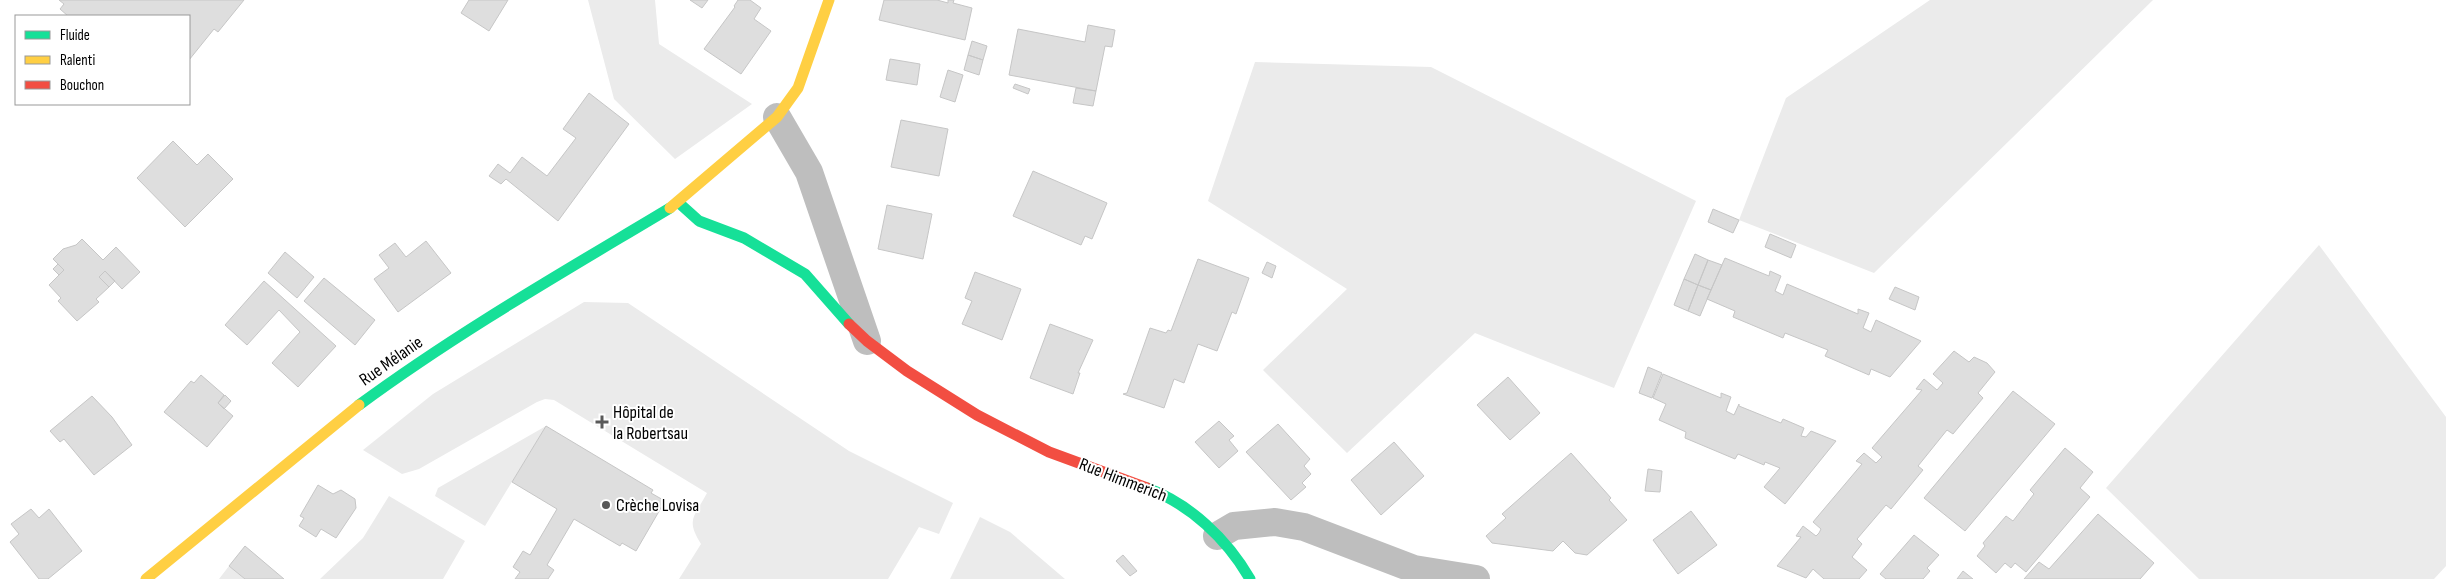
<svg xmlns="http://www.w3.org/2000/svg" width="2446" height="579" viewBox="0 0 2446 579" font-family="'Sofia Sans Condensed',sans-serif">
  <rect width="100%" height="100%" fill="#fff"/>
  <path fill="#ebebeb" d="M 588,0 L 655,0 L 659,44 L 752,104 L 675,159 L 614,99 Z
    M 1930,0 L 2153,0 L 1874,273 L 1739,220 L 1786,98 Z
    M 1255,62 L 1431,67 L 1696,201 L 1614,388 L 1475,333 L 1347,453 L 1263,370 L 1347,289 L 1208,201 Z
    M 2319,245 L 2446,417 L 2446,566 L 2434,579 L 2199,579 L 2106,488 Z
    M 584,302 L 628,303 L 849,451 L 953,503 L 939,534 L 919,527 L 888,579 L 679,579 L 701,544 C 685,519 695,516 707,493 L 554,400 L 545,399 L 537,402 L 419,469 L 402,474 L 363,450 L 433,394 Z
    M 546,426 L 485,526 L 435,496 L 438,488 Z
    M 389,496 L 465,541 L 443,579 L 320,579 L 363,538 Z
    M 980,517 L 1010,532 L 1065,579 L 950,579 Z
    M 229,566 L 245,579 L 219,579 Z"/>
  <path fill="#dedede" stroke="#c6c6c6" d="M 59,0 L 244,0 L 218,32 L 214,29 L 189,60 L 189,16 L 68,16 L 60,9 L 64,4 Z
    M 469,0 L 508,0 L 489,31 L 461,13 Z
    M 690,0 L 708,0 L 702,8 Z
    M 738,0 L 750,0 L 761,8 L 754,19 L 771,31 L 741,74 L 704,49 L 735,7 L 734,6 Z
    M 884,0 L 937,0 L 948,3 L 948,0 L 954,0 L 953,3 L 972,8 L 965,40 L 879,20 Z
    M 1088,25 L 1115,30 L 1112,47 L 1105,46 L 1096,91 L 1009,75 L 1018,29 L 1085,42 Z
    M 972,41 L 987,46 L 983,60 L 968,55 Z
    M 968,55 L 983,60 L 979,75 L 964,70 Z
    M 890,59 L 920,64 L 917,85 L 886,80 Z
    M 948,70 L 963,75 L 955,102 L 940,97 Z
    M 1015,84 L 1030,89 L 1028,94 L 1013,88 Z
    M 1076,88 L 1096,91 L 1093,106 L 1073,103 Z
    M 589,93 L 629,124 L 558,221 L 506,179 L 501,184 L 489,176 L 498,164 L 510,173 L 522,157 L 547,176 L 576,138 L 563,129 Z
    M 901,120 L 948,129 L 939,176 L 891,167 Z
    M 173,141 L 197,165 L 208,154 L 233,179 L 185,227 L 137,178 Z
    M 1033,171 L 1107,203 L 1092,239 L 1085,236 L 1081,245 L 1013,216 Z
    M 887,205 L 932,214 L 923,259 L 878,249 Z
    M 1713,209 L 1739,220 L 1733,233 L 1708,222 Z
    M 1770,234 L 1796,245 L 1791,258 L 1765,247 Z
    M 82,239 L 103,260 L 116,247 L 140,272 L 122,289 L 105,271 L 99,277 L 109,287 L 96,299 L 99,302 L 77,321 L 58,301 L 61,298 L 49,285 L 64,270 L 53,259 L 63,249 L 76,245 Z
    M 426,241 L 451,273 L 398,312 L 374,279 L 389,268 L 379,255 L 395,243 L 406,257 Z
    M 285,252 L 314,277 L 297,298 L 268,273 Z
    M 1695,254 L 1708,260 L 1698,285 L 1684,279 Z
    M 1725,258 L 1769,276 L 1770,271 L 1781,276 L 1775,291 L 1783,295 L 1787,284 L 1858,314 L 1858,309 L 1869,313 L 1863,328 L 1871,332 L 1876,320 L 1921,341 L 1890,377 L 1871,369 L 1869,375 L 1825,356 L 1828,350 L 1785,333 L 1783,338 L 1733,317 L 1735,311 L 1707,299 Z
    M 1198,259 L 1249,278 L 1236,314 L 1232,312 L 1217,351 L 1198,344 L 1184,383 L 1174,379 L 1164,408 L 1123,394 L 1127,393 L 1150,328 L 1166,333 L 1168,330 L 1171,331 Z
    M 1708,260 L 1722,265 L 1711,290 L 1698,285 Z
    M 1267,262 L 1276,266 L 1272,278 L 1262,273 Z
    M 58,264 L 64,270 L 59,275 L 53,269 Z
    M 105,271 L 115,281 L 109,287 L 99,277 Z
    M 975,272 L 1021,289 L 1002,340 L 962,324 L 972,301 L 965,298 Z
    M 324,278 L 375,320 L 355,345 L 304,301 Z
    M 1684,279 L 1698,285 L 1688,311 L 1674,305 Z
    M 264,281 L 336,346 L 298,387 L 272,363 L 300,332 L 279,310 L 247,345 L 225,325 Z
    M 1698,285 L 1711,290 L 1700,316 L 1688,311 Z
    M 1895,287 L 1919,297 L 1915,310 L 1889,299 Z
    M 1050,324 L 1093,340 L 1078,373 L 1080,373 L 1073,394 L 1030,378 Z
    M 1954,351 L 1969,362 L 1974,357 L 1987,363 L 1995,372 L 1978,393 L 1983,398 L 1953,434 L 1947,430 L 1918,466 L 1923,470 L 1891,509 L 1886,505 L 1857,539 L 1862,544 L 1852,557 L 1867,570 L 1859,579 L 1824,579 L 1813,569 L 1806,578 L 1777,566 L 1801,537 L 1796,536 L 1803,526 L 1816,536 L 1819,533 L 1821,529 L 1813,522 L 1862,464 L 1856,461 L 1864,453 L 1876,463 L 1882,457 L 1872,448 L 1922,390 L 1916,389 L 1924,379 L 1937,390 L 1943,383 L 1933,374 Z
    M 1648,367 L 1662,373 L 1652,398 L 1639,393 Z
    M 1663,374 L 1721,398 L 1721,393 L 1731,397 L 1726,411 L 1734,415 L 1739,404 L 1739,406 L 1781,423 L 1783,419 L 1804,428 L 1801,436 L 1806,437 L 1811,431 L 1836,441 L 1785,504 L 1764,487 L 1780,468 L 1765,462 L 1764,465 L 1738,454 L 1735,459 L 1685,438 L 1686,432 L 1659,420 L 1666,404 L 1653,398 Z
    M 201,375 L 224,395 L 218,403 L 233,416 L 207,447 L 164,412 L 191,381 L 194,383 Z
    M 1508,377 L 1540,413 L 1510,440 L 1477,405 Z
    M 2013,391 L 2055,424 L 1965,531 L 1924,498 Z
    M 225,395 L 231,401 L 224,409 L 218,403 Z
    M 92,396 L 112,417 L 132,445 L 94,475 L 64,439 L 60,442 L 50,431 Z
    M 1219,421 L 1234,436 L 1229,440 L 1238,451 L 1219,468 L 1195,442 Z
    M 1278,424 L 1310,459 L 1304,466 L 1311,474 L 1302,483 L 1306,487 L 1291,500 L 1246,452 Z
    M 546,426 L 653,490 L 651,493 L 665,501 L 636,551 L 622,543 L 620,546 L 574,519 L 547,565 L 554,570 L 548,579 L 515,579 L 520,572 L 513,567 L 523,551 L 530,555 L 557,509 L 512,482 Z
    M 1394,442 L 1424,476 L 1381,515 L 1351,480 Z
    M 2065,448 L 2093,472 L 2080,488 L 2090,497 L 2026,572 L 2015,563 L 2011,568 L 2005,563 L 1996,573 L 1977,556 L 1985,546 L 1983,543 L 2006,516 L 2013,521 L 2034,494 L 2030,490 Z
    M 1571,453 L 1611,498 L 1609,500 L 1627,520 L 1587,555 L 1575,553 L 1563,541 L 1553,551 L 1492,543 L 1486,536 L 1506,518 L 1502,514 Z
    M 1648,469 L 1662,471 L 1660,492 L 1645,491 Z
    M 318,485 L 333,494 L 341,490 L 355,499 L 356,508 L 336,538 L 321,529 L 316,537 L 299,526 L 304,518 L 300,516 Z
    M 31,509 L 39,518 L 49,509 L 82,551 L 48,579 L 39,579 L 10,542 L 19,534 L 11,524 Z
    M 1691,511 L 1717,545 L 1678,574 L 1653,540 Z
    M 2098,514 L 2154,563 L 2140,579 L 2024,579 L 2039,562 L 2049,569 Z
    M 1914,535 L 1939,555 L 1927,568 L 1930,571 L 1923,579 L 1886,579 L 1880,574 Z
    M 245,546 L 284,579 L 245,579 L 229,566 Z
    M 1123,555 L 1137,571 L 1130,576 L 1116,561 Z
    M 1963,571 L 1973,579 L 1957,579 Z"/>
  <g fill="none" stroke-linecap="round" stroke-linejoin="round">
    <path stroke="#bebebe" stroke-width="28" d="M 777,117 L 809,172 L 867,341
      M 1217,536 L 1234,526 L 1275,522 L 1304,527 L 1414,569 L 1476,579"/>
    <path stroke="#16e098" stroke-width="11" d="M 679,203 L 699,221 L 744,238 L 805,274 L 849,324
      M 359,405 C 458,332 565,271 670,208
      M 1147,488 C 1190,504 1227,539 1250,579"/>
    <path stroke="#ffcf43" stroke-width="11" d="M 670,208 L 777,117 L 798,88 L 829,0
      M 146,579 L 359,405"/>
    <path stroke="#f24e42" stroke-width="11" d="M 849,324 L 867,341 L 907,371 L 977,415 L 1049,452 L 1147,488"/>
  </g>
  <g fill="#595959" stroke="#fff" stroke-width="2">
    <path d="M599.5 414.5h5v5h5v5h-5v5h-5v-5h-5v-5h5z"/>
    <circle cx="606" cy="505" r="5"/>
  </g>
  <g text-anchor="middle" dominant-baseline="central" stroke-width="4" stroke-linejoin="round" paint-order="stroke">
    <g font-size="18" fill="#000" stroke="#fff">
      <text transform="translate(391 361) rotate(-35)">Rue Mélanie</text>
      <text transform="translate(1123 480) rotate(21)">Rue Himmerich</text>
    </g>
    <g font-size="18" fill="#000" stroke="#fff" text-anchor="start">
      <text x="613" y="412">Hôpital de<tspan x="613" dy="21">la Robertsau</tspan></text>
      <text x="616" y="505">Crèche Lovisa</text>
    </g>
  </g>
  <rect x="15" y="15" width="175" height="90" fill="#ffffff" stroke="#999999"/>
  <rect x="25" y="31" width="25" height="8" fill="#16e098" stroke="#999999"/>
  <text x="60" y="40" font-size="15" fill="#000000">Fluide</text>
  <rect x="25" y="56" width="25" height="8" fill="#ffcf43" stroke="#999999"/>
  <text x="60" y="65" font-size="15" fill="#000000">Ralenti</text>
  <rect x="25" y="81" width="25" height="8" fill="#f24e42" stroke="#999999"/>
  <text x="60" y="90" font-size="15" fill="#000000">Bouchon</text>
</svg>
